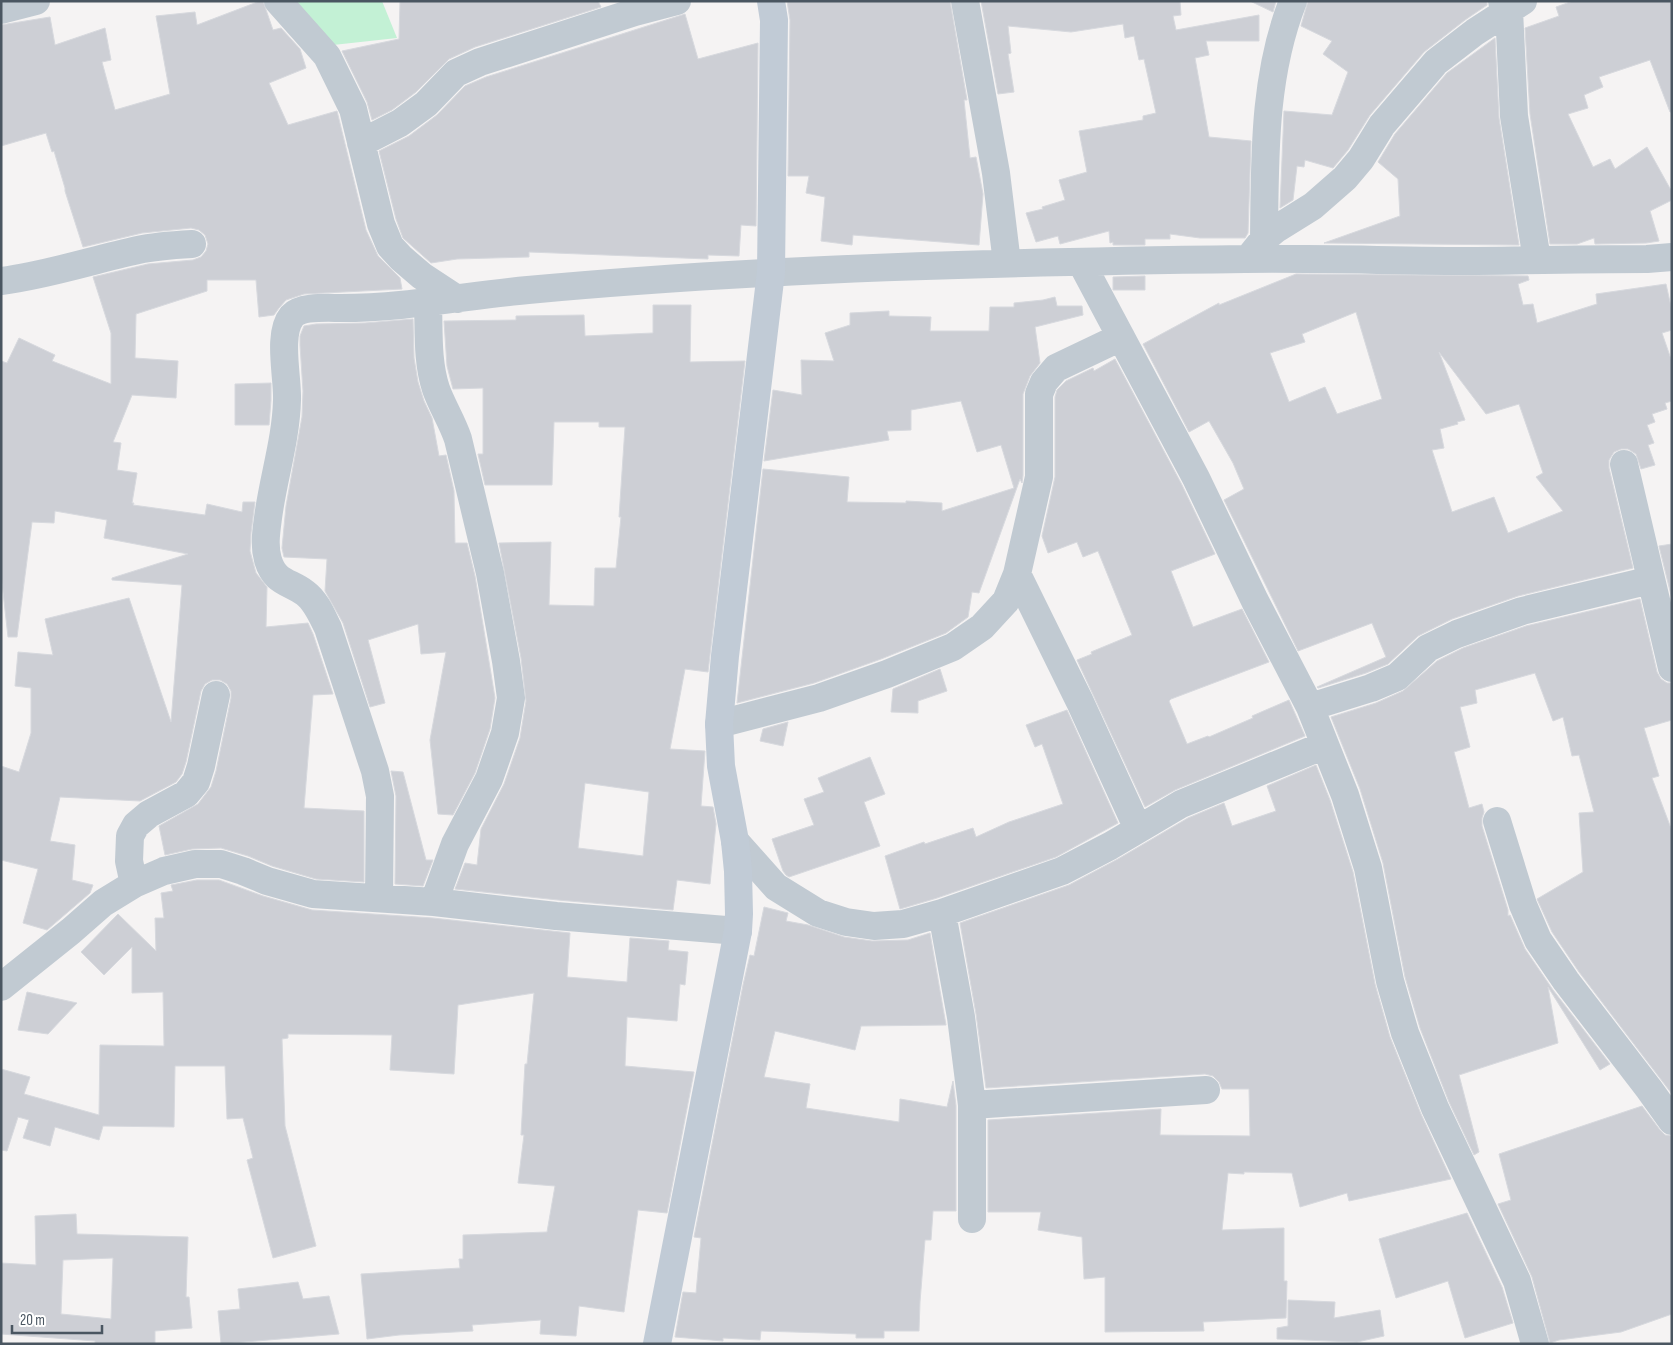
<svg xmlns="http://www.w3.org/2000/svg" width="1673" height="1345" viewBox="0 0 1673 1345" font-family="'Sofia Sans Condensed',sans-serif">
  <rect width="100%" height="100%" fill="#f5f3f3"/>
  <path fill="#c3f1d5" d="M 292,1 L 382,1 L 397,38 L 324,46 Z"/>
  <path fill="#cdcfd5" stroke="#d7d9de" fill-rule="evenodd" d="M 260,1 L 263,1 L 273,30 L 281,28 L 300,49 L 306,68 L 269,83 L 288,125 L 337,111 L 366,230 L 378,256 L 400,278 L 402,289 L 304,294 L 286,300 L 279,308 L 274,315 L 259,317 L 256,280 L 207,280 L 207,291 L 136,314 L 135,358 L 178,361 L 176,398 L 132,395 L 113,442 L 121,443 L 117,470 L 137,473 L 132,503 L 134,503 L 133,505 L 205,515 L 207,504 L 242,512 L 243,502 L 255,502 L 251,533 L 250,551 L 256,573 L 267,587 L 266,627 L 308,623 L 313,634 L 333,694 L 313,695 L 304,808 L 364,811 L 364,882 L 316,879 L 272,866 L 248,856 L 221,848 L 192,849 L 165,855 L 159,826 L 198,804 L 211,787 L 216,771 L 231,698 L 231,691 L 227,684 L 220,680 L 212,680 L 205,684 L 201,691 L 186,762 L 182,774 L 176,782 L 140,801 L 60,797 L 50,841 L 75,845 L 72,880 L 93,885 L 90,893 L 47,930 L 23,923 L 38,869 L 1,860 L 1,766 L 19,772 L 31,733 L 31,688 L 15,686 L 18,652 L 53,655 L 45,619 L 129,598 L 171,722 L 182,585 L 112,580 L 112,578 L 188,554 L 104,538 L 107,520 L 55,511 L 54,523 L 32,522 L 17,637 L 8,637 L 1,574 L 1,361 L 7,363 L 19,338 L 55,355 L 52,361 L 111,384 L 111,333 L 93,277 L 148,264 L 193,260 L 201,257 L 206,251 L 208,244 L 205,235 L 199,230 L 191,228 L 142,233 L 83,247 L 65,191 L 65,188 L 54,151 L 52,152 L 46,133 L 1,146 L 1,25 L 50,17 L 55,45 L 105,28 L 111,60 L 102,62 L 115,110 L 170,94 L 156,16 L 195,12 L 197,25 Z
    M 400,1 L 598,1 L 601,7 L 475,47 L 449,59 L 416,92 L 392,110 L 372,120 L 367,102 L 342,51 L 399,39 Z
    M 787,1 L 950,1 L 967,100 L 964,100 L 970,158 L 976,157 L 983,194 L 979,245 L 853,235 L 852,245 L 821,241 L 825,197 L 806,193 L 809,176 L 788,176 L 790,20 Z
    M 981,1 L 1180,1 L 1181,15 L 1173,16 L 1176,30 L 1259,15 L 1259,41 L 1206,41 L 1209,55 L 1195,58 L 1209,137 L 1251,141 L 1248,233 L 1245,238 L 1200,238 L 1170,234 L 1170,239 L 1145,239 L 1145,245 L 1113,245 L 1113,242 L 1110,243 L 1109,231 L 1060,244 L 1058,236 L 1036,242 L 1026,213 L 1043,209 L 1042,207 L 1065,200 L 1059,180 L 1087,172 L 1079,131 L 1143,120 L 1143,116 L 1156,113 L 1144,59 L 1139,60 L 1134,36 L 1125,38 L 1123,24 L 1071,32 L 1008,26 L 1011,53 L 1008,54 L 1014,92 L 998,94 Z
    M 1250,1 L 1276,1 L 1273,12 Z
    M 1308,1 L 1487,1 L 1487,5 L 1465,20 L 1424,52 L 1370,115 L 1348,150 L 1333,168 L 1305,160 L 1304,167 L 1297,166 L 1293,200 L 1280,208 L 1284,111 L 1332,115 L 1348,72 L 1323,54 L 1332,41 L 1301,26 Z
    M 1573,1 L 1672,1 L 1672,112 L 1670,112 L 1650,60 L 1599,77 L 1603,87 L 1584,95 L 1588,108 L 1568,114 L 1593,167 L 1610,159 L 1615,169 L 1647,147 L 1672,192 L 1672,200 L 1650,211 L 1659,241 L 1646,243 L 1595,244 L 1594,238 L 1577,244 L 1550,244 L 1530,114 L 1525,28 L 1559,16 L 1556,7 Z
    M 685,14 L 698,59 L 758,43 L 756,226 L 741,225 L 739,256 L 708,255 L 708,259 L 529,252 L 529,257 L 457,259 L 431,263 L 403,238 L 396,219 L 379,151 L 409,136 L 437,115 L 465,86 L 486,77 Z
    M 1495,38 L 1499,118 L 1519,245 L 1324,243 L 1400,216 L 1398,179 L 1378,162 L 1395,134 L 1447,73 Z
    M 1296,274 L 1528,276 L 1529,280 L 1518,284 L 1523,305 L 1533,304 L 1537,323 L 1597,304 L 1596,294 L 1666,284 L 1672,311 L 1672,330 L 1662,333 L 1672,362 L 1672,401 L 1665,403 L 1667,409 L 1652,414 L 1655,422 L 1647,425 L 1654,443 L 1648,445 L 1655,465 L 1641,469 L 1636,454 L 1628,449 L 1621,449 L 1614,452 L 1609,460 L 1609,468 L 1633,568 L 1518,596 L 1452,619 L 1418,636 L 1388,664 L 1366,673 L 1318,688 L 1317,687 L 1386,657 L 1372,623 L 1298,651 L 1224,500 L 1244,489 L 1233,463 L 1209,421 L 1189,432 L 1143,344 L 1219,303 L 1219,305 ZM 1356,312 L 1382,399 L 1337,414 L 1325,387 L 1289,402 L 1270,353 L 1305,342 L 1302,334 ZM 1439,352 L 1486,414 L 1519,404 L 1543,473 L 1536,477 L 1563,511 L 1508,533 L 1494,497 L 1452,512 L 1432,450 L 1444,448 L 1440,429 L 1458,424 L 1457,422 L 1465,420 Z
    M 1145,276 L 1145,290 L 1113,290 L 1113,277 Z
    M 1055,297 L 1057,306 L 1082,306 L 1083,315 L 1035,327 L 1040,363 L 1030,376 L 1023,394 L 1023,475 L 1022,483 L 1020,479 L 979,593 L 972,592 L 968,617 L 946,633 L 881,659 L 814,683 L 737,703 L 763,469 L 849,477 L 847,502 L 906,503 L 906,501 L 942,503 L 942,511 L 1014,488 L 1001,445 L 977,452 L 961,401 L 911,410 L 911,430 L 887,431 L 889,440 L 764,461 L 773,390 L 802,395 L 801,360 L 834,361 L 825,333 L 850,325 L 850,313 L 889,311 L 889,316 L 931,317 L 930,331 L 989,331 L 990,307 L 1014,307 L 1014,303 L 1043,300 Z
    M 653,305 L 691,305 L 690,362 L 745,361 L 708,672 L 685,669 L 670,749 L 705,751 L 701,806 L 713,807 L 716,824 L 710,884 L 677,880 L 673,910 L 558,900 L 455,889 L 465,863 L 477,865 L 481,829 L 504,784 L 520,738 L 526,701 L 521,658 L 499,543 L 551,542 L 549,605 L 594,606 L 595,568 L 616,568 L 621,517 L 619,517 L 625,427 L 599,427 L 599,422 L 554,422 L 552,485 L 485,485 L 478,454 L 483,454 L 483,388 L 453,389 L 447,366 L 444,321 L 516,320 L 516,316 L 584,315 L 585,336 L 653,333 ZM 585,783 L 649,792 L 643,856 L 578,848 Z
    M 413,319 L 414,358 L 418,382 L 424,401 L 432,418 L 439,456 L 446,455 L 454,491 L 455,543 L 467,543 L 475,576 L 495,698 L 490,729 L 475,773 L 453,815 L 438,814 L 430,740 L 446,652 L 421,654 L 418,624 L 368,640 L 385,703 L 370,707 L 343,623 L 325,591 L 327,559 L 284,557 L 282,548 L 286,506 L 302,417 L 303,391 L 300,345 L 300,336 L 304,326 L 316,324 L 365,323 Z
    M 1115,359 L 1182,485 L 1215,554 L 1171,571 L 1193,627 L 1242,609 L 1269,662 L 1171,699 L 1169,701 L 1187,744 L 1208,736 L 1209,737 L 1253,718 L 1252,716 L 1289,700 L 1305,736 L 1175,790 L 1145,807 L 1077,660 L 1092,654 L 1091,652 L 1132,635 L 1098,551 L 1083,557 L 1077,542 L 1048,553 L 1042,536 L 1055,477 L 1055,397 L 1057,390 L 1066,381 L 1093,368 L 1094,371 Z
    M 271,383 L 271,400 L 269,425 L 235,425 L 235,384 Z
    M 1672,544 L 1672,599 L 1659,546 Z
    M 1640,599 L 1657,672 L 1661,679 L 1667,683 L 1672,683 L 1672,720 L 1644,728 L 1659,776 L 1652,778 L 1672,831 L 1672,1094 L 1579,972 L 1552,932 L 1537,899 L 1583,872 L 1579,813 L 1594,812 L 1579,755 L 1572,756 L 1563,717 L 1553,721 L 1535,673 L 1475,690 L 1477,703 L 1460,707 L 1470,747 L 1454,752 L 1469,808 L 1482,804 L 1484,812 L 1482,818 L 1482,826 L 1508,910 L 1508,916 L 1510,915 L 1525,949 L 1553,990 L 1610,1064 L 1600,1070 L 1548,987 L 1558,1043 L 1459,1075 L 1479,1152 L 1474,1155 L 1449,1102 L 1420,1028 L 1405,977 L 1383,863 L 1360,789 L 1331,717 L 1376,703 L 1403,691 L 1437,661 L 1463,648 L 1526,626 Z
    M 940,669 L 947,691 L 918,701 L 918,713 L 891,712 L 893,689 Z
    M 1067,710 L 1118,823 L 1056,857 L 937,898 L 900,909 L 885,856 L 924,842 L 925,844 L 973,828 L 976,837 L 1009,822 L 1063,804 L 1042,744 L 1035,747 L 1026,725 Z
    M 788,722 L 783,746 L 760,741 L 763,729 Z
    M 870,757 L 885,794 L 864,802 L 880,846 L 789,877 L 786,875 L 783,871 L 772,839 L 814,825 L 804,799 L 824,792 L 818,778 Z
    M 1316,765 L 1330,800 L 1353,872 L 1375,984 L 1390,1037 L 1421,1114 L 1451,1179 L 1349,1201 L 1347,1193 L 1300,1207 L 1292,1173 L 1244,1172 L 1244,1174 L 1228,1173 L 1222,1230 L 1284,1228 L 1284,1281 L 1287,1281 L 1286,1318 L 1203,1322 L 1204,1331 L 1105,1332 L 1105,1277 L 1084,1279 L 1082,1237 L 1038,1230 L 1041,1212 L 988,1212 L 988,1120 L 1161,1109 L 1160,1135 L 1250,1136 L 1249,1089 L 1222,1089 L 1219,1082 L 1213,1076 L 1205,1074 L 986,1088 L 976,1014 L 960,923 L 1069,885 L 1118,859 L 1188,818 L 1224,803 L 1232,826 L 1276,811 L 1267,786 Z
    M 391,771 L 403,772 L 426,860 L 433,860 L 423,886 L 395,884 L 396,796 Z
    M 197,880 L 219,880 L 263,896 L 312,910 L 433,918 L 570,933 L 567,977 L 627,982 L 630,938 L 669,941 L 668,950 L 688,952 L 685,985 L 680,984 L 677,1021 L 627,1017 L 625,1066 L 694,1072 L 667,1213 L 638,1210 L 624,1312 L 579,1306 L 576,1336 L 540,1334 L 541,1320 L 472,1325 L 473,1331 L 399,1335 L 367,1339 L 361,1274 L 460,1268 L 459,1259 L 463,1259 L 463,1235 L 547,1232 L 555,1186 L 518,1183 L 524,1135 L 521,1135 L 525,1064 L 527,1064 L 534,993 L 458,1005 L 454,1074 L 390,1070 L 392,1035 L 288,1034 L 288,1038 L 282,1039 L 285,1126 L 316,1246 L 273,1258 L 247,1160 L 253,1158 L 243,1118 L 227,1119 L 225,1066 L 175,1066 L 174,1127 L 103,1126 L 99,1140 L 55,1127 L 50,1146 L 23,1138 L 29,1120 L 18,1117 L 7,1151 L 1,1150 L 1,1069 L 30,1077 L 24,1094 L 99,1115 L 100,1045 L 164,1046 L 163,992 L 132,993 L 132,947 L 104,975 L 81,952 L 118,914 L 156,951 L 155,918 L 164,918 L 161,893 L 173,891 L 171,885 Z
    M 764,907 L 788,913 L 786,921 L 808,925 L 844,937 L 872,941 L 908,940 L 930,933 L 946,1025 L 861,1026 L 855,1050 L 775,1031 L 764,1077 L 810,1084 L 806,1108 L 899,1122 L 900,1099 L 947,1107 L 953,1081 L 956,1106 L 956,1211 L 933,1211 L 931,1240 L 925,1240 L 920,1302 L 919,1331 L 884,1331 L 884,1338 L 856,1338 L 856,1334 L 761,1331 L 760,1340 L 723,1338 L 723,1341 L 675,1337 L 683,1292 L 696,1293 L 701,1238 L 694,1237 L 743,985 L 750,955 L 754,956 Z
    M 27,992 L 77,1003 L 48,1034 L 18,1030 Z
    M 1642,1106 L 1660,1130 L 1665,1135 L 1672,1136 L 1672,1314 L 1621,1332 L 1559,1340 L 1550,1343 L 1532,1277 L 1498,1204 L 1511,1200 L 1499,1154 Z
    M 1467,1213 L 1502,1287 L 1513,1323 L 1465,1338 L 1448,1281 L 1396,1298 L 1379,1239 Z
    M 76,1214 L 77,1234 L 188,1237 L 186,1297 L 189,1297 L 192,1328 L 155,1331 L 155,1344 L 95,1344 L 95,1341 L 1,1334 L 1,1263 L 36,1265 L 35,1216 ZM 113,1258 L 111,1319 L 61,1314 L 63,1260 Z
    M 298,1282 L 303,1299 L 329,1296 L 339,1334 L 221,1344 L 218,1311 L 240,1309 L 238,1289 Z
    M 1288,1300 L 1335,1302 L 1334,1318 L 1380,1310 L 1384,1336 L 1357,1342 L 1277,1339 L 1277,1328 L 1288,1326 Z"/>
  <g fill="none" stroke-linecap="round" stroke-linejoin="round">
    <path stroke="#c1cad2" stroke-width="28" d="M 278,1 L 327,56 L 353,109 L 381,224 L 390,246 L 401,258 L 422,276 L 457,299
      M 965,1 L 996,173 L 1007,263
      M 1502,1 L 1509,10 L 1514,116 L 1537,260
      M 1,10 L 36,1
      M 361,143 L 400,123 L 426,104 L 456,73 L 480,62 L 635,12 L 677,1
      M 1264,239 C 1265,159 1263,77 1293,1
      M 1248,259 L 1264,239 L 1276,229 L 1313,206 L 1345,178 L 1361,159 L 1382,125 L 1436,62 L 1475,32 L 1523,1
      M 1081,262 L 1196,478 L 1255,601 L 1310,707 L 1345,795 L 1368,868 L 1390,981 L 1405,1033 L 1435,1108 L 1517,1281 L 1535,1344
      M 1,281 C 48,275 92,260 138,250 C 156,246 174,245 192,244
      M 428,303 C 429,331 427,362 436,389 C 442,406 452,421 458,439 L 490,573 L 506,661 L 511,698 L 505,733 L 489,779 L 455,844 L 434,902
      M 1624,464 L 1672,668
      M 1017,574 L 1080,702 L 1138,829
      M 1310,707 L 1371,688 L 1397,677 L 1428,648 L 1457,634 L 1522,611 L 1651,580
      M 719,724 L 819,698 L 887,674 L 953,647 L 982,627 L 1006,601 L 1017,574 L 1039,477 L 1039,394 L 1044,382 L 1056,368 L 1121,337
      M 1497,821 L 1523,905 L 1538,940 L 1566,981 L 1649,1089 L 1672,1121
      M 735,841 L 776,887 L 818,913 L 846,922 L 874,926 L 903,924 L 942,913 L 1062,871 L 1110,846 L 1181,804 L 1325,745
      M 134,884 L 129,861 L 130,836 L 136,825 L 149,814 L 186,794 L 196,782 L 201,766 L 216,695
      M 379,898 L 380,796 L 375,771 L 328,628 C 322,616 316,601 305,593 C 289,581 275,583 268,560 C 264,546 266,533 268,518 C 273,479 286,440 287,400 C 288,378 277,334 292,316 C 301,306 327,308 341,308 C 404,308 465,296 528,290 C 766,268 1006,262 1245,259 C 1322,258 1399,261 1476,261 C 1533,260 1590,259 1647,259 L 1672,257
      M 942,913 L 961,1017 L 972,1105 L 972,1219
      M 1,987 L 71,931 L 103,903 L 134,884 L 164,871 L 195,864 L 221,864 L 243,871 L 267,881 L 313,894 L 434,902 L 556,916 L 738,931
      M 972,1105 L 1206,1090"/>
    <path stroke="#c1cbd6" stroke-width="28" d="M 657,1344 L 738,931 L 739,914 L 738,871 L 735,841 L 721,766 L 719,724 L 725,656 L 771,272 L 774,20 L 771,1"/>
  </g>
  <rect width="1673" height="1345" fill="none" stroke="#4a5661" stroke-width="5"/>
  <path d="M12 1325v8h90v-8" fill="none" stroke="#4a5661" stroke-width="2.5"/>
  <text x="20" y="1325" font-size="15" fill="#4a5661" stroke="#ffffff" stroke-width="4" paint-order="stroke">20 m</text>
</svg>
